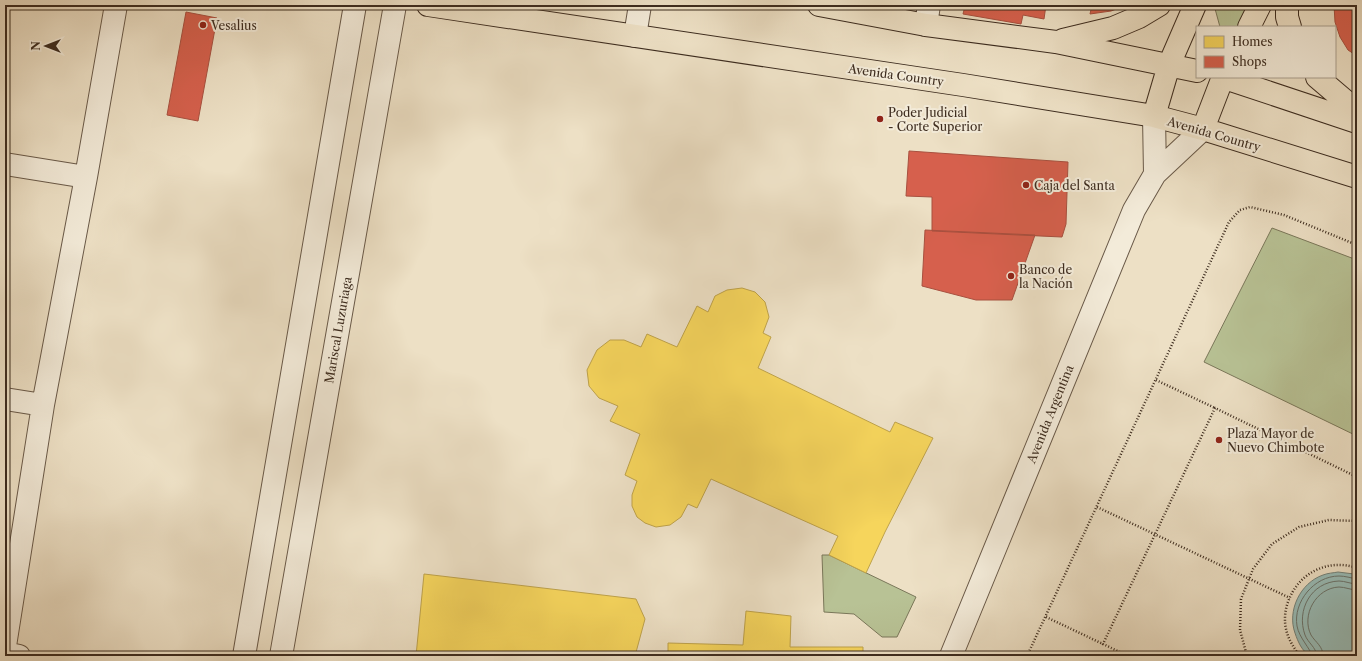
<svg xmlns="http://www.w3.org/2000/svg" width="1362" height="661" viewBox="0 0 1362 661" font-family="'Libre Caslon Text',serif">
  <rect width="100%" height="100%" fill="#ede0c5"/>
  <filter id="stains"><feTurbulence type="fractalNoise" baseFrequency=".005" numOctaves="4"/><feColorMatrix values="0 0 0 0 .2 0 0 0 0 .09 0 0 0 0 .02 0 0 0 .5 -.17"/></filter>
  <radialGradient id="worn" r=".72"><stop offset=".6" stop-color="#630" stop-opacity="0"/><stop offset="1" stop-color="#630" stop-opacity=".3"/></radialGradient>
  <path fill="#b8c295" stroke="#7a775a" d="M 1214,5 L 1260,5 L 1249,27 L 1220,27 Z
    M 1272,228 L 1357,260 L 1357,436 L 1204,362 Z
    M 822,555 L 829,555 L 916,597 L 897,637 L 882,637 L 854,614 L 824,612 Z"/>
  <path fill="#99bdb8" stroke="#74837b" d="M 1338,572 L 1354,574 L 1357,576 L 1357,656 L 1310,656 C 1302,651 1298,642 1295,633 C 1287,611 1300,583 1323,575 C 1328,573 1333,573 1338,572 Z"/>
  <path fill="#f6d55c" stroke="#bea24a" d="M 742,288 L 755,292 L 765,302 L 769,317 L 763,333 L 771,337 L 758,368 L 890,432 L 895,422 L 933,438 L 885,532 L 866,573 L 829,555 L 838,536 L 711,479 L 697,508 L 688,504 L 681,517 L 670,525 L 656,527 L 645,523 L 637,517 L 632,506 L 632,495 L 637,481 L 625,475 L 640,434 L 610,421 L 618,406 L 599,398 L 589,386 L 587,370 L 597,350 L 610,340 L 624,340 L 641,347 L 647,334 L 677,347 L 697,306 L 708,312 L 715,296 L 727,290 Z
    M 424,574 L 636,599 L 645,619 L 635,656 L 416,656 Z
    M 746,611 L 791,616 L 790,647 L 863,647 L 863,656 L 668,656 L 668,643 L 743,645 Z"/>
  <path fill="#d6604d" stroke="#a8503f" d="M 962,5 L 1046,5 L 1044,19 L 1023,15 L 1021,24 L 963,14 L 965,6 Z
    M 1092,5 L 1127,5 L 1111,11 L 1090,14 Z
    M 1334,5 L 1357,5 L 1357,56 L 1348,50 L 1340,37 L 1335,22 Z
    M 186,12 L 217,18 L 198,121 L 167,115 Z
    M 909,151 L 1068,162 L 1066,224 L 1062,237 L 932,231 L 932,197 L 906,196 Z
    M 925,230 L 1035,235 L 1012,300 L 976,300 L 922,286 Z"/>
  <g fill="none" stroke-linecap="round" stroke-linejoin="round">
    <path stroke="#6b746c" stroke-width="1" d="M 1312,656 C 1311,649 1299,638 1297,626 C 1293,602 1314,576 1339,576 C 1345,576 1351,578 1357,579
      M 1317,656 C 1316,647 1308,643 1305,635 C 1296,610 1311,582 1339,581 C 1345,581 1351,584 1357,584
      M 1323,656 C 1323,646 1316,643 1311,635 C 1301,615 1316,588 1339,587 C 1345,587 1351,590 1357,590"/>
    <g stroke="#695948" stroke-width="24">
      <path id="minor" d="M 926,25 L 929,5
        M 635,36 L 640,5
        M 1154,116 L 1155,174
        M 5,164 L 86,177
        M 5,399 L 43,405
        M 5,646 L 43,405 L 86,177 L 116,5
        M 5,653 L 19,656
        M 244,656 L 355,5
        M 281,656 L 395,5
        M 951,656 L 1134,210 L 1155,174 L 1203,129"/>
    </g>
    <g stroke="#3d2c1f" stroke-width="24">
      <path id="major" d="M 428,5 L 963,85 L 1154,116 L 1203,129 L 1357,177
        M 819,5 L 926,25 L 1056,42 L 1197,71
        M 1287,5 L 1287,17 L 1290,27
        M 1249,27 L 1260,5
        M 1063,40 L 1113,28 L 1139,17 L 1159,5
        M 1222,77 L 1357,122
        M 1317,77 L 1357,111
        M 1154,116 L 1169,65 L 1195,5
        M 1203,129 L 1223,77"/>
    </g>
    <path stroke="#3d2c1f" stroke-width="2.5" stroke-dasharray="1 2" stroke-linecap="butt" d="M 1156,380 L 1215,408
      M 1097,507 L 1290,598
      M 1046,617 L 1103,644
      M 1027,656 L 1229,222 L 1240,210 L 1250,207 L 1284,215 L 1357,245
      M 1128,656 L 1103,644 L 1215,408 L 1357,477
      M 1247,656 L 1240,630 L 1241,599 L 1253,569 L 1272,544 L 1299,527 L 1329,520 L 1357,521
      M 1300,656 C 1294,648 1288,639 1286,629 C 1284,620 1285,610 1288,602 C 1298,573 1328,558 1357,568"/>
    <use href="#minor" stroke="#f3ebd9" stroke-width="22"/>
    <use href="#major" stroke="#ede0c5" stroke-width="22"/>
  </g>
  <g fill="#8f2418" stroke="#f3ebd9" stroke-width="1.5">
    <circle cx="203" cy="25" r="4"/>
    <circle cx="880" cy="119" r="4"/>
    <circle cx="1026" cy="185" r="4"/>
    <circle cx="1011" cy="276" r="4"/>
    <circle cx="1219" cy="440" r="4"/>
  </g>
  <g text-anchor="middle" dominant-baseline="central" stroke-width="4" stroke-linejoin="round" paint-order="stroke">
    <g font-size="12" fill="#3d2c1f" stroke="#f3ebd9" text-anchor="start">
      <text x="211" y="25">Vesalius</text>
      <text x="888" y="112">Poder Judicial<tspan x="888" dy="14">- Corte Superior</tspan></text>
      <text x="1034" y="185">Caja del Santa</text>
      <text x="1019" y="269">Banco de<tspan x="1019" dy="14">la Nación</tspan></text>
      <text x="1227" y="433">Plaza Mayor de<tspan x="1227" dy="14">Nuevo Chimbote</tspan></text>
    </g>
    <g font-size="12" fill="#3d2c1f" stroke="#f3ebd9">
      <text transform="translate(896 75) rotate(8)">Avenida Country</text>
      <text transform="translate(1214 134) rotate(16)">Avenida Country</text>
      <text transform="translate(338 330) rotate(-80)">Mariscal Luzuriaga</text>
      <text transform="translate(1050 414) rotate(-68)">Avenida Argentina</text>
    </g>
  </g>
  <rect width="1362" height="661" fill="none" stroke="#ede0c5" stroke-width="20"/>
  <rect x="6" y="6" width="1350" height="649" fill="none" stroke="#3d2c1f" stroke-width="2"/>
  <rect x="10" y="10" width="1342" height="641" fill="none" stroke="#3d2c1f"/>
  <rect x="1196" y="26" width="140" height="52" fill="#f3ebd9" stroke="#aa9f8f"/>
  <rect x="1204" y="36" width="20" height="12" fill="#f6d55c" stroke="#aa9f8f"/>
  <text x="1232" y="46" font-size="12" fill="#3d2c1f">Homes</text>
  <rect x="1204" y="56" width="20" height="12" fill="#d6604d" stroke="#aa9f8f"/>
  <text x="1232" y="66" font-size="12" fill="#3d2c1f">Shops</text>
  <g transform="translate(46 46) rotate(270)" stroke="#f3ebd9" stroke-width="3" paint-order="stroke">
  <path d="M0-3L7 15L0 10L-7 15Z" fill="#3d2c1f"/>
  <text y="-6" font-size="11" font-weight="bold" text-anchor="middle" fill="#3d2c1f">N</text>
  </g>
  <rect width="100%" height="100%" filter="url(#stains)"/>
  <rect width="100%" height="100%" fill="url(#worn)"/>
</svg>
